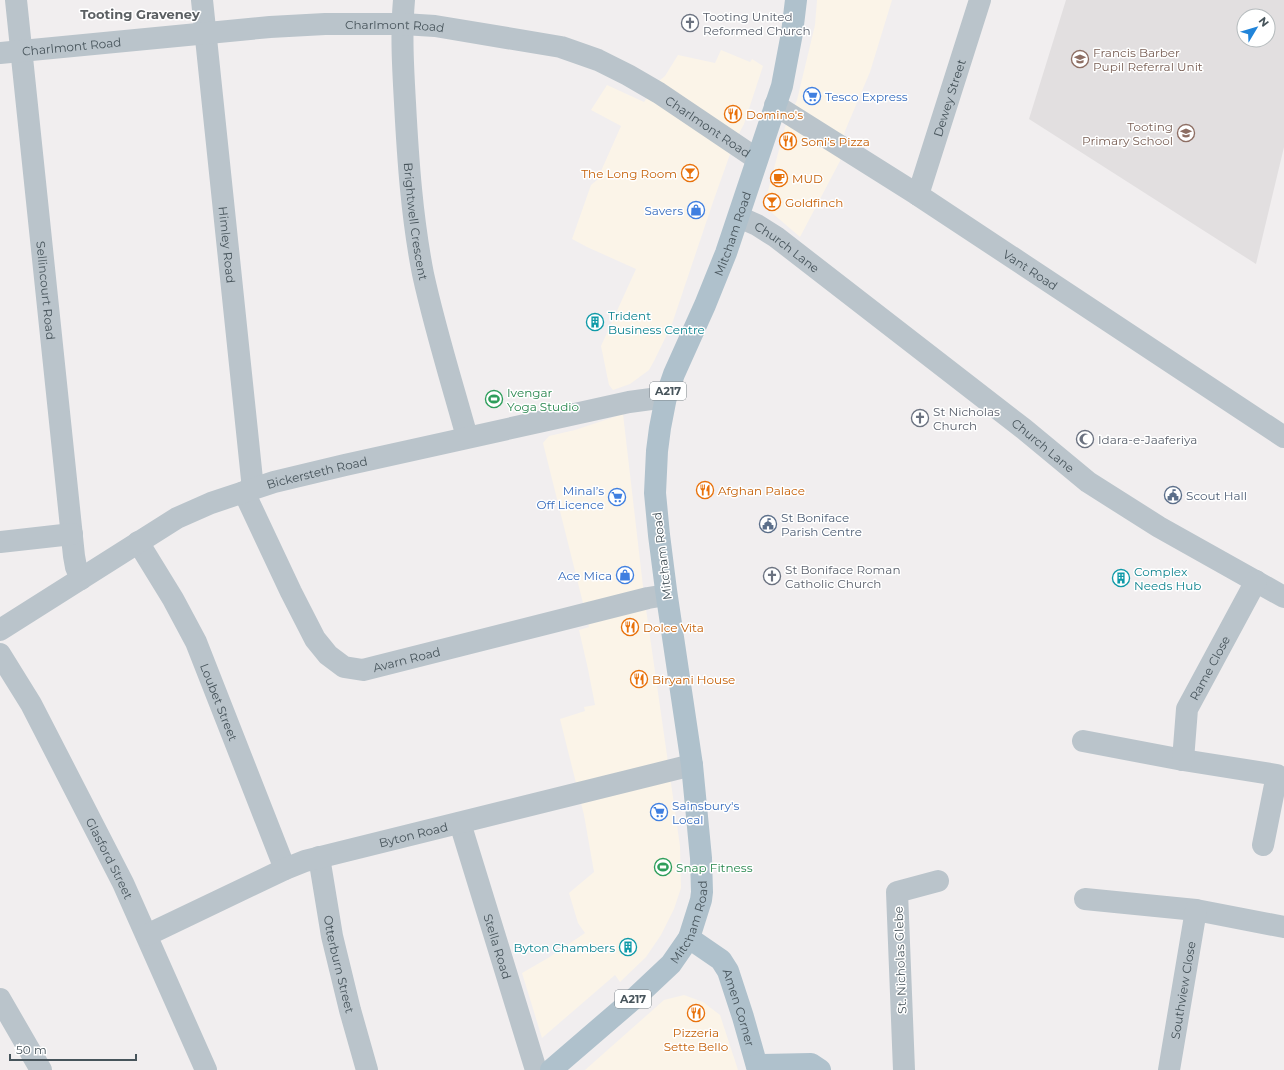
<svg xmlns="http://www.w3.org/2000/svg" width="1284" height="1070" viewBox="0 0 1284 1070" font-family="Montserrat,sans-serif">
  <rect width="100%" height="100%" fill="#f1eeef"/>
  <path fill="#fbf4e8" d="M 817,0 L 892,0 L 870,72 L 845,131 L 840,161 L 800,237 L 764,206 L 785,127 L 797,100 L 815,25 Z
    M 721,50 L 750,62 L 752,59 L 763,66 L 744,124 L 734,143 L 713,202 L 672,324 L 654,361 L 649,370 L 630,384 L 613,390 L 609,385 L 601,346 L 636,269 L 587,247 L 572,239 L 591,185 L 597,180 L 621,126 L 591,110 L 607,85 L 644,102 L 659,81 L 665,76 L 678,55 L 715,63 Z
    M 623,414 L 644,595 L 680,846 L 681,888 L 674,909 L 661,935 L 646,957 L 620,982 L 615,975 L 542,1038 L 522,973 L 548,958 L 585,933 L 578,923 L 569,893 L 594,872 L 584,815 L 560,719 L 585,711 L 584,707 L 595,705 L 588,669 L 579,630 L 589,627 L 543,443 L 549,436 L 575,430 Z
    M 684,995 L 703,1002 L 720,1015 L 738,1070 L 585,1070 L 664,1000 Z"/>
  <path fill="#e2dfe0" fill-rule="evenodd" d="M 1066,0 L 1284,0 L 1284,147 L 1256,264 L 1029,119 ZM 1244,16 L 1268,16 L 1268,40 L 1244,40 Z"/>
  <g fill="none" stroke-linecap="round" stroke-linejoin="round">
    <g stroke="#bac4cb" stroke-width="22">
      <path id="s1" d="M 16,0 L 74,556 L 76,567 L 81,579"/>
      <path id="s2" d="M 202,0 L 253,489"/>
      <path id="s3" d="M 404,0 C 401,34 403,68 405,103 C 408,160 412,218 423,274 C 435,329 452,383 467,437"/>
      <path id="s4" d="M 0,53 L 270,27 L 325,24 L 403,24 L 435,26 L 561,47 L 598,60 L 628,75 L 659,93 L 757,159"/>
      <path id="s5" d="M 775,105 L 918,195 L 1284,437"/>
      <path id="s6" d="M 918,195 L 980,0"/>
      <path id="s7" d="M 739,217 L 757,225 L 776,237 L 1024,429 L 1088,482 L 1159,527 L 1284,597"/>
      <path id="s8" d="M 244,492 L 291,592 L 315,639 L 328,655 L 344,667 L 363,670 L 648,598 L 666,595"/>
      <path d="M 0,542 L 72,534"/>
      <path id="s9" d="M 138,542 L 173,599 L 196,642 L 285,869"/>
      <path id="s10" d="M 0,630 L 177,518 L 211,503 L 274,482 L 345,465 L 629,402 L 666,397"/>
      <path id="s11" d="M 0,654 L 31,704 L 123,883 L 206,1070"/>
      <path d="M 1083,741 L 1183,760 L 1277,775 L 1263,845"/>
      <path id="s12" d="M 1183,760 L 1187,709 L 1256,581"/>
      <path id="s13" d="M 460,823 L 536,1070"/>
      <path id="s14" d="M 319,857 L 332,936 L 350,1010 L 367,1070"/>
      <path d="M 1085,899 L 1196,910 L 1284,927"/>
      <path id="s15" d="M 147,935 L 285,869 L 305,861 L 692,765"/>
      <path d="M 0,999 L 41,1070"/>
      <path d="M 904,1070 L 897,892 L 938,881"/>
      <path id="s16" d="M 1169,1070 L 1196,910"/>
    </g>
    <g stroke="#afc1cc" stroke-width="22">
      <path id="s17" d="M 689,938 L 721,960 L 728,971 L 743,1017 L 758,1070"/>
      <path d="M 757,1065 L 811,1064 L 820,1070"/>
      <path id="s18" d="M 551,1070 L 637,996 L 671,964 L 689,938 L 701,900 L 702,892 L 701,858 L 692,765 L 666,590 L 659,535 L 655,493 L 657,451 L 660,428 L 666,397 L 674,374 L 705,305 L 726,253 L 782,86 L 792,33 L 796,0"/>
    </g>
  </g>
  <defs>
    <g id="church-ring" transform="scale(0.9)"><circle r="9.5" fill="#fff" stroke="#6b7280" stroke-width="1.5"/><path d="M-1.2-6h2.4v3.5h3.3v2.4h-3.3V6h-2.4V-.1h-3.3v-2.4h3.3Z" fill="#6b7280"/></g>
    <g id="school-ring" transform="scale(0.9)"><circle r="9.5" fill="#fff" stroke="#8d6e63" stroke-width="1.5"/><path d="M0-5L7-2L0 1L-7-2ZM-4 1L0 2.5L4 1V4Q0 6-4 4Z" fill="#8d6e63"/></g>
    <g id="supermarket-ring" transform="scale(0.9)"><circle r="9.5" fill="#fff" stroke="#3f7fe0" stroke-width="1.5"/><path d="M-6-5.5h2.5l.6 2H6L4.5 2H-2.5L-4.4-4H-6ZM-1.5 3.2a1.3 1.3 0 1 0 .1 0ZM3 3.2a1.3 1.3 0 1 0 .1 0Z" fill="#3f7fe0"/></g>
    <g id="restaurant-ring" transform="scale(0.9)"><circle r="9.5" fill="#fff" stroke="#e8710a" stroke-width="1.5"/><path d="M-5-6h1v4h1v-4h1v4h1v-4h1v5L-1.5 .5V6h-2V.5L-5-1ZM5-6V6H3V1.5H1.5Q1.5-4 5-6Z" fill="#e8710a"/></g>
    <g id="bar-ring" transform="scale(0.9)"><circle r="9.5" fill="#fff" stroke="#e8710a" stroke-width="1.5"/><path d="M-6-5H6L.8 .8V4.5H3.5V6h-7V4.5H-.8V.8Z" fill="#e8710a"/></g>
    <g id="cafe-ring" transform="scale(0.9)"><circle r="9.5" fill="#fff" stroke="#e8710a" stroke-width="1.5"/><path d="M-5.5-4.5H6V0H3Q3 3.5 0 3.5H-2.5Q-5.5 3.5-5.5 0ZM3-3.2v2h1.7v-2ZM-6 4.5H4V6H-6Z" fill="#e8710a"/></g>
    <g id="shop-ring" transform="scale(0.9)"><circle r="9.5" fill="#fff" stroke="#3f7fe0" stroke-width="1.5"/><path d="M-5-2.5h2.3a2.7 3.5 0 0 1 5.4 0H5L5.5 6h-11ZM-1.5-2.5h3a1.5 2.3 0 0 0-3 0Z" fill="#3f7fe0"/></g>
    <g id="building-ring" transform="scale(0.9)"><circle r="9.5" fill="#fff" stroke="#0f9aa8" stroke-width="1.5"/><path d="M-4-6H4V6H1V3H-1V6H-4ZM-2.5-4.3h1.7v1.8h-1.7ZM.8-4.3h1.7v1.8H.8ZM-2.5-1h1.7V.8h-1.7ZM.8-1h1.7V.8H.8Z" fill="#0f9aa8"/></g>
    <g id="stadium-ring" transform="scale(0.9)"><circle r="9.5" fill="#fff" stroke="#2e9e5b" stroke-width="1.5"/><path d="M0-5a6.5 5 0 1 0 0 10a6.5 5 0 1 0 0-10ZM-3.5-1.8h7v3.6h-7Z" fill="#2e9e5b"/></g>
    <g id="mosque-ring" transform="scale(0.9)"><circle r="9.5" fill="#fff" stroke="#6b7280" stroke-width="1.5"/><path d="M3.5-4.9A6 6 0 1 0 3.5 4.9A5 5 0 1 1 3.5-4.9Z" fill="#6b7280"/></g>
    <g id="civic-ring" transform="scale(0.9)"><circle r="9.5" fill="#fff" stroke="#5c6f8a" stroke-width="1.5"/><path d="M-.6-6.5H3V-4.5H.6V-3L4-1V1h2V6H-6V1h2V-1L-.6-3ZM-1.2 2.5V6h2.4V2.5Z" fill="#5c6f8a"/></g>
  </defs>
  <g fill-rule="evenodd">
    <use href="#church-ring" x="690" y="23"/>
    <use href="#school-ring" x="1080" y="59"/>
    <use href="#supermarket-ring" x="812" y="96"/>
    <use href="#restaurant-ring" x="733" y="114"/>
    <use href="#school-ring" x="1186" y="133"/>
    <use href="#restaurant-ring" x="788" y="141"/>
    <use href="#bar-ring" x="690" y="173"/>
    <use href="#cafe-ring" x="779" y="178"/>
    <use href="#bar-ring" x="772" y="202"/>
    <use href="#shop-ring" x="696" y="210"/>
    <use href="#building-ring" x="595" y="322"/>
    <use href="#stadium-ring" x="494" y="399"/>
    <use href="#church-ring" x="920" y="418"/>
    <use href="#mosque-ring" x="1085" y="439"/>
    <use href="#restaurant-ring" x="705" y="490"/>
    <use href="#civic-ring" x="1173" y="495"/>
    <use href="#supermarket-ring" x="617" y="497"/>
    <use href="#civic-ring" x="768" y="524"/>
    <use href="#shop-ring" x="625" y="575"/>
    <use href="#church-ring" x="772" y="576"/>
    <use href="#building-ring" x="1121" y="578"/>
    <use href="#restaurant-ring" x="630" y="627"/>
    <use href="#restaurant-ring" x="639" y="679"/>
    <use href="#supermarket-ring" x="659" y="812"/>
    <use href="#stadium-ring" x="663" y="867"/>
    <use href="#building-ring" x="628" y="947"/>
    <use href="#restaurant-ring" x="696" y="1013"/>
  </g>
  <g text-anchor="middle" dominant-baseline="central" stroke-width="3" stroke-linejoin="round" paint-order="stroke">
    <g fill="#fff" stroke="#7e878c" stroke-width="1">
      <rect x="650" y="382" width="36" height="18" rx="3"/>
      <rect x="615" y="990" width="36" height="18" rx="3"/>
    </g>
    <g font-size="11" font-weight="bold" fill="#47545b">
      <text x="668" y="391">A217</text>
      <text x="633" y="999">A217</text>
    </g>
    <g font-size="12" fill="#5b616d" stroke="#fff" text-anchor="start">
      <text x="703" y="16">Tooting United<tspan x="703" dy="14">Reformed Church</tspan></text>
      <text x="933" y="411">St Nicholas<tspan x="933" dy="14">Church</tspan></text>
      <text x="1098" y="439">Idara-e-Jaaferiya</text>
      <text x="785" y="569">St Boniface Roman<tspan x="785" dy="14">Catholic Church</tspan></text>
    </g>
    <g font-size="12" fill="#47545b" stroke="#fff">
      <text stroke="none"><textPath href="#s4" startOffset="396">Charlmont Road</textPath></text>
      <text stroke="none"><textPath href="#s4" startOffset="72">Charlmont Road</textPath></text>
      <text stroke="none"><textPath href="#s6" startOffset="102">Dewey Street</textPath></text>
      <text stroke="none"><textPath href="#s4" startOffset="732">Charlmont Road</textPath></text>
      <text stroke="none"><textPath href="#s3" startOffset="222">Brightwell Crescent</textPath></text>
      <text stroke="none"><textPath href="#s18" startOffset="915">Mitcham Road</textPath></text>
      <text stroke="none"><textPath href="#s2" startOffset="246">Himley Road</textPath></text>
      <text stroke="none"><textPath href="#s7" startOffset="57">Church Lane</textPath></text>
      <text stroke="none"><textPath href="#s5" startOffset="304">Vant Road</textPath></text>
      <text stroke="none"><textPath href="#s1" startOffset="292">Sellincourt Road</textPath></text>
      <text stroke="none"><textPath href="#s7" startOffset="381">Church Lane</textPath></text>
      <text stroke="none"><textPath href="#s10" startOffset="357">Bickersteth Road</textPath></text>
      <text transform="translate(662 556) rotate(-97)">Mitcham Road</text>
      <text stroke="none"><textPath href="#s8" startOffset="268">Avarn Road</textPath></text>
      <text stroke="none"><textPath href="#s12" startOffset="98">Rame Close</textPath></text>
      <text stroke="none"><textPath href="#s9" startOffset="180">Loubet Street</textPath></text>
      <text stroke="none"><textPath href="#s15" startOffset="286">Byton Road</textPath></text>
      <text stroke="none"><textPath href="#s11" startOffset="232">Glasford Street</textPath></text>
      <text stroke="none"><textPath href="#s18" startOffset="207">Mitcham Road</textPath></text>
      <text stroke="none"><textPath href="#s13" startOffset="129">Stella Road</textPath></text>
      <text transform="translate(900 960) rotate(-92)">St. Nicholas Glebe</text>
      <text stroke="none"><textPath href="#s14" startOffset="109">Otterburn Street</textPath></text>
      <text stroke="none"><textPath href="#s16" startOffset="81">Southview Close</textPath></text>
      <text stroke="none"><textPath href="#s17" startOffset="90">Amen Corner</textPath></text>
    </g>
    <g font-size="12" fill="#785e54" stroke="#fff" text-anchor="start">
      <text x="1093" y="52">Francis Barber<tspan x="1093" dy="14">Pupil Referral Unit</tspan></text>
      <text x="1173" y="126" text-anchor="end">Tooting<tspan x="1173" dy="14">Primary School</tspan></text>
    </g>
    <g font-size="12" fill="#366cbe" stroke="#fff" text-anchor="end">
      <text x="825" y="96" text-anchor="start">Tesco Express</text>
      <text x="683" y="210">Savers</text>
      <text x="604" y="490">Minal’s<tspan x="604" dy="14">Off Licence</tspan></text>
      <text x="612" y="575">Ace Mica</text>
      <text x="672" y="805" text-anchor="start">Sainsbury's<tspan x="672" dy="14">Local</tspan></text>
    </g>
    <g font-size="12" fill="#c56008" stroke="#fff" text-anchor="start">
      <text x="746" y="114">Domino's</text>
      <text x="801" y="141">Soni’s Pizza</text>
      <text x="677" y="173" text-anchor="end">The Long Room</text>
      <text x="792" y="178">MUD</text>
      <text x="785" y="202">Goldfinch</text>
      <text x="718" y="490">Afghan Palace</text>
      <text x="643" y="627">Dolce Vita</text>
      <text x="652" y="679">Biryani House</text>
      <text x="696" y="1032" text-anchor="middle">Pizzeria<tspan x="696" dy="14">Sette Bello</tspan></text>
    </g>
    <g font-size="12" fill="#0d838f" stroke="#fff" text-anchor="start">
      <text x="608" y="315">Trident<tspan x="608" dy="14">Business Centre</tspan></text>
      <text x="1134" y="571">Complex<tspan x="1134" dy="14">Needs Hub</tspan></text>
      <text x="615" y="947" text-anchor="end">Byton Chambers</text>
    </g>
    <g font-size="12" fill="#27864d" stroke="#fff" text-anchor="start">
      <text x="507" y="392">Ivengar<tspan x="507" dy="14">Yoga Studio</tspan></text>
      <text x="676" y="867">Snap Fitness</text>
    </g>
    <g font-size="12" fill="#4e5e75" stroke="#fff" text-anchor="start">
      <text x="1186" y="495">Scout Hall</text>
      <text x="781" y="517">St Boniface<tspan x="781" dy="14">Parish Centre</tspan></text>
    </g>
    <g font-size="13" font-weight="bold" fill="#5b6063" stroke="#fff">
      <text x="140" y="14">Tooting Graveney</text>
    </g>
  </g>
  <g transform="translate(1256 28) rotate(52)"><circle r="19" fill="#ffffff" stroke="#b5bbbd"/>
  <path d="M0-3L7 15L0 10L-7 15Z" fill="#2184d9"/>
  <text y="-6" font-size="11" font-weight="bold" text-anchor="middle" fill="#47545b">N</text>
  </g>
  <path d="M10 1054v6h126v-6" fill="none" stroke="#47545b" stroke-width="2"/>
  <text x="16" y="1054" font-size="12" fill="#47545b" stroke="#ffffff" stroke-width="3" paint-order="stroke">50 m</text>
</svg>
